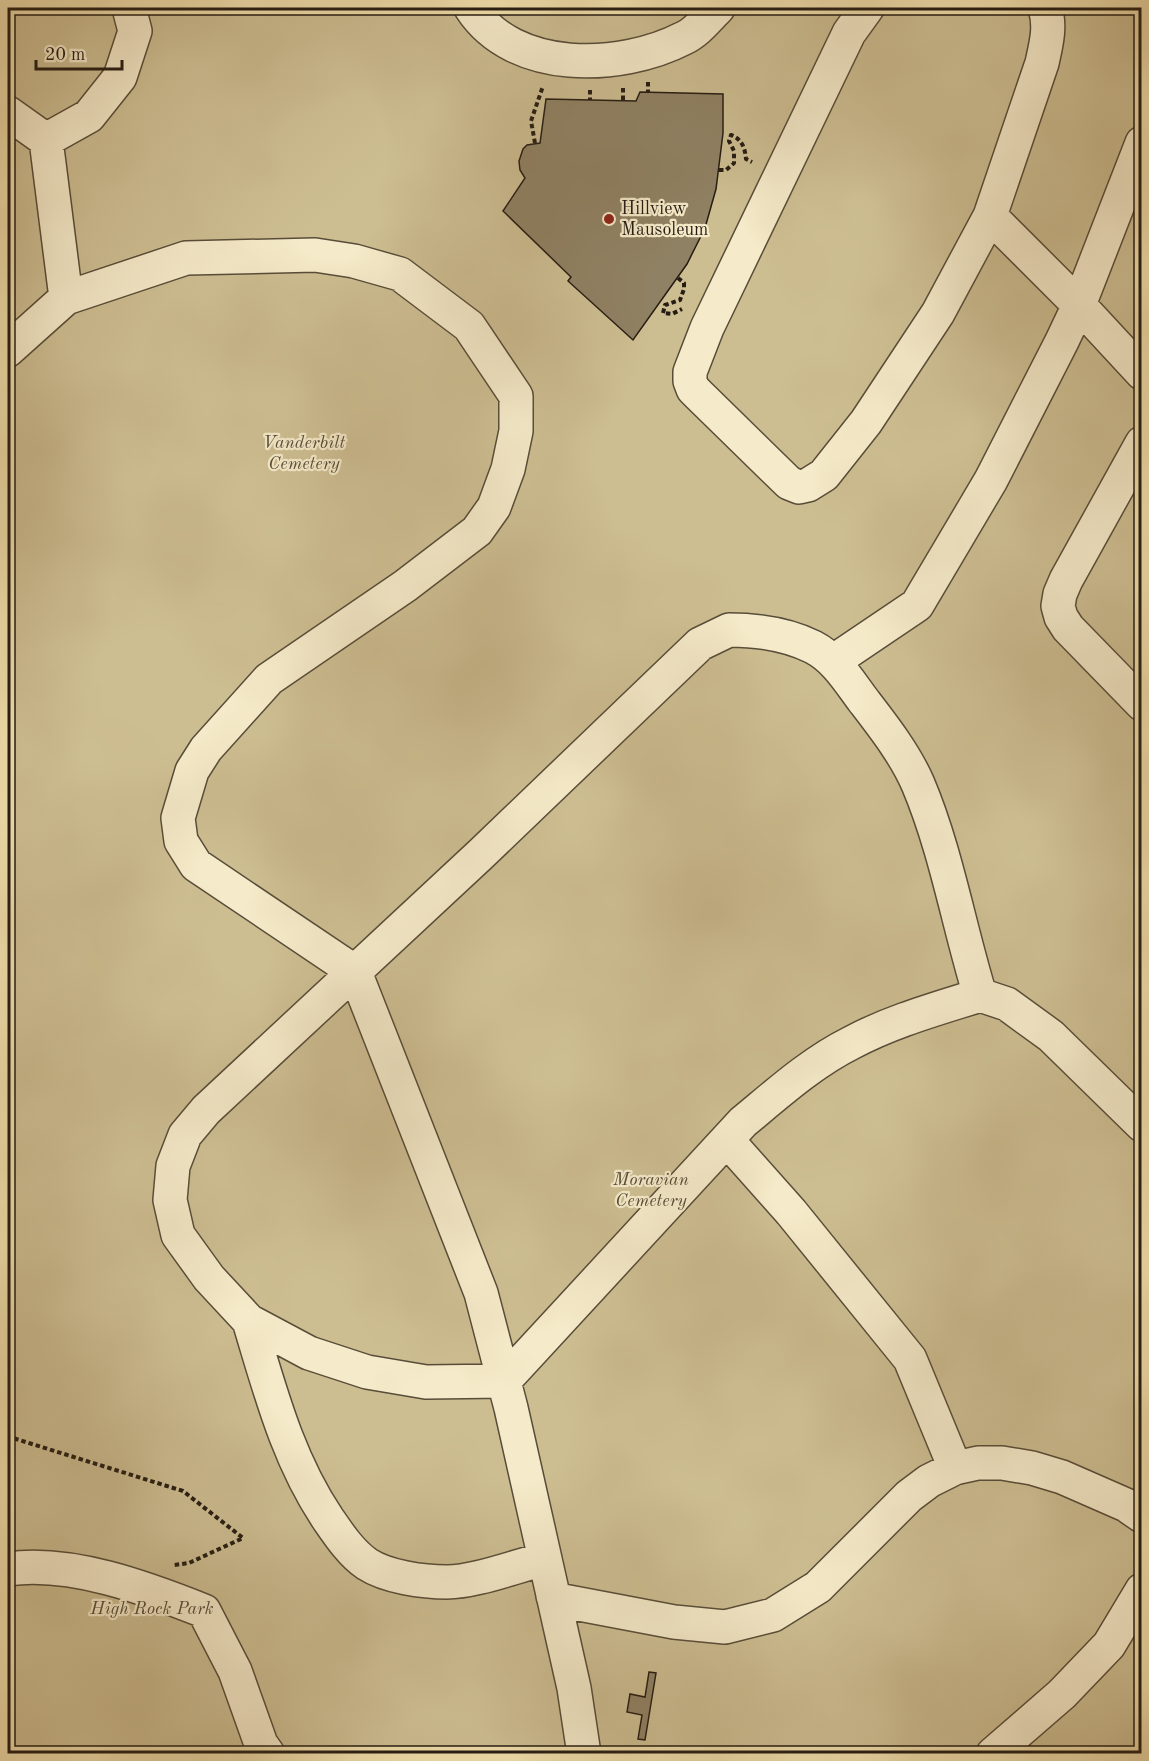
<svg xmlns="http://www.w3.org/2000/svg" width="1149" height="1761" viewBox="0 0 1149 1761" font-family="'Old Standard TT',serif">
  <rect width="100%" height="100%" fill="#f0dfac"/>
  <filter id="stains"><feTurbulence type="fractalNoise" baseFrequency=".00333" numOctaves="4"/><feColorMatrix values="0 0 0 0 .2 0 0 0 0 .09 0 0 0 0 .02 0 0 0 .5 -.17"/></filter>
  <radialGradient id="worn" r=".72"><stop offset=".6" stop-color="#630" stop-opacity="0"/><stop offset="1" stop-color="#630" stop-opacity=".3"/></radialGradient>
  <path fill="#cdbe92" stroke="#796d52" stroke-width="1.5" d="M 8,8 L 1141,8 L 1141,1753 L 8,1753 Z"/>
  <path fill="#8f8163" stroke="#251c13" stroke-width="1.5" d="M 640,92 L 723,94 L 723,133 L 716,189 L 705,228 L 687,264 L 633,340 L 568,281 L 571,277 L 503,211 L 525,178 L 520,170 L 519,161 L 523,149 L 527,145 L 540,143 L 546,99 L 636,101 Z
    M 649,1672 L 656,1673 L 645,1740 L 638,1739 L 642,1715 L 627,1712 L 630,1694 L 645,1697 Z"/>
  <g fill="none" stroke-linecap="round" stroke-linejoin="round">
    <g stroke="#584d39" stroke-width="36">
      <path id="minor" d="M 471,8 C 514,74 620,71 684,38 C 697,32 708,18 718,8
        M 867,8 L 849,33 L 707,328 L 690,372 L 690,381 L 693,389 L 699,395 L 789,483 L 799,487 L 808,485 L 824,475 L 866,422 L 938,313 L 990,216 L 1042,63 C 1046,45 1051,26 1045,8
        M 8,113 L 46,140 L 66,298
        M 46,140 L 89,116 L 120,77 L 135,31 L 129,8
        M 990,216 L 1079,305 L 1142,373
        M 8,350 L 66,298 L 186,258 L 315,255 L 354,261 L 400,274 L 469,326 L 516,396 L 516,431 L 508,469 L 494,507 L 477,531 L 405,586 L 269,679 L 206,749 L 192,771 L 178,818 L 181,841 L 196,865 L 355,972 L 481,1293 L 511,1408 L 574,1688 L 584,1754
        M 1142,443 L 1066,580 L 1060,594 L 1058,606 L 1061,617 L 1068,628 L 1142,704
        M 729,630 C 758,630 787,634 813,647 C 836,659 848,680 863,700 C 883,726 905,754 918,784 C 946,850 959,927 980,995 C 936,1009 892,1021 851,1043 C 811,1063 777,1094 743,1122 L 504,1381 L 426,1382 L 367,1372 L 309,1353 L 249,1321 L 209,1278 L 178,1235 L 170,1200 L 173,1166 L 185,1135 L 206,1110 L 481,854 L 700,644 Z
        M 834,661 L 917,605 L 991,480 L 1062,341 L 1079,305 L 1142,143
        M 980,995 L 1007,1004 L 1051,1036 L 1142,1125
        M 727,1140 L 791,1212 L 910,1359 L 955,1468
        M 249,1321 C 270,1390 287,1458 328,1519 C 339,1535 351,1553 367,1564 C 387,1577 423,1582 447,1582 C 475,1582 516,1566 545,1559
        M 8,1569 C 71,1560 146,1588 204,1611 L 235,1671 L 261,1744 L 268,1754
        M 553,1596 L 558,1600 L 674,1622 L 725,1627 L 773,1615 L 818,1587 L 909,1496 L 929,1481 L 955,1468 L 978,1463 L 1002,1463 L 1032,1468 L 1062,1477 L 1126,1505 L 1142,1516
        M 993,1754 L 1062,1694 L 1109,1645 L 1142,1590"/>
    </g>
    <path stroke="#251c13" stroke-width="4" stroke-dasharray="4.5 3" stroke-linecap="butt" d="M 648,82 L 648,92
      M 590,90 L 590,100
      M 623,100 L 623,88
      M 535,143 L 531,121 L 543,86
      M 719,170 L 726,170 L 734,163 L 734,151 L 729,141 L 731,135 C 742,139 745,148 746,159 L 752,162
      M 678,278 L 684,283 L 684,289 L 680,300 L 665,305 L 663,313 L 672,314 L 682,309
      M 8,1434 L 16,1439 L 183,1491 L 243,1538 L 189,1563 L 174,1565"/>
    <use href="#minor" stroke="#f5eac9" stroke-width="33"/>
  </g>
  <circle fill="#8f2418" stroke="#f5eac9" stroke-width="2" cx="609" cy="219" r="6"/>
  <g text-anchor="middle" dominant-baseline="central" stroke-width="4.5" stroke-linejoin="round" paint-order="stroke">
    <g font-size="18" fill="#251c13" stroke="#f5eac9" text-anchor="start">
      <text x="621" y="209">Hillview<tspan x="621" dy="21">Mausoleum</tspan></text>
    </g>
    <g font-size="18" font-style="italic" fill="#574d39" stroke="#f5eac9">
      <text x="304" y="443">Vanderbilt<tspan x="304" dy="21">Cemetery</tspan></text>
      <text x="651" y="1180">Moravian<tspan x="651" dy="21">Cemetery</tspan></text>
      <text x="152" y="1609">High Rock Park</text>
    </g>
  </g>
  <rect width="1149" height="1761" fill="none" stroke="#f0dfac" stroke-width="30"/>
  <rect x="9" y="9" width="1131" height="1743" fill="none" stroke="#251c13" stroke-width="3"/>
  <rect x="15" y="15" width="1119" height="1731" fill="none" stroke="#251c13" stroke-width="1.5"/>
  <path d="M36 60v9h86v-9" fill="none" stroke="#251c13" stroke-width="3"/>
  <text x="45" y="60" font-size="18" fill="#251c13" stroke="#f5eac9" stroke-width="4.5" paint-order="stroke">20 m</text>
  <rect width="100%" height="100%" filter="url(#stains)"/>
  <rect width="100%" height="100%" fill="url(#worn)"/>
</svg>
